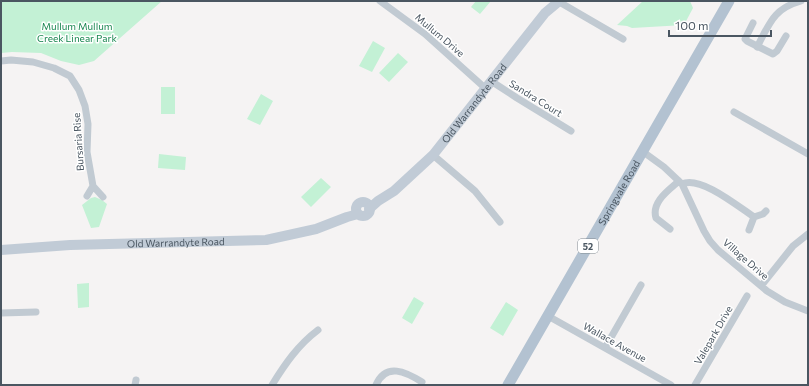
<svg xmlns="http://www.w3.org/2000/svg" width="809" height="386" viewBox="0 0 809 386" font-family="Commissioner,sans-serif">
  <rect width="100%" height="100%" fill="#f5f3f3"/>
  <path fill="#c3f1d5" d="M 1,1 L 162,1 L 94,61 L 79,65 L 61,61 L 41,53 L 12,52 L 1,53 Z
    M 476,1 L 491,1 L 480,14 L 471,7 Z
    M 643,1 L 690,1 L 693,8 L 684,25 L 632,28 L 627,26 L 617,25 Z
    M 373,41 L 385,48 L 372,72 L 359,66 Z
    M 398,53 L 408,62 L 389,82 L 379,73 Z
    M 161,87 L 175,87 L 175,114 L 161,114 Z
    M 261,94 L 273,101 L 260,125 L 247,119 Z
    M 159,154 L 186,157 L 185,170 L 158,168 Z
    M 321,178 L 331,187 L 311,207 L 301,197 Z
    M 95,197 L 102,200 L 107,204 L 99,227 L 91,228 L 82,205 L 91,198 Z
    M 89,283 L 89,307 L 78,308 L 77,284 Z
    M 414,297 L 424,303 L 412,324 L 402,318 Z
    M 506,302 L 518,310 L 503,336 L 490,328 Z"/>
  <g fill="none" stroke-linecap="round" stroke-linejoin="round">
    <path stroke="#c1cad2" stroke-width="7" d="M 380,1 L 425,34 L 485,88
      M 561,3 L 623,39
      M 753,23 L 745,39 L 747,41 L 773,54 L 777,51 L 786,36
      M 757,47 C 770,23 773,9 801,1
      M 1,61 L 11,60 L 33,62 L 54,68 L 70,76 L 79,90 L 85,106 L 88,124 L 87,152 L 93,186
      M 491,81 L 517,98 L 571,131
      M 734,112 L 808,154
      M 642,151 L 664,167 L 682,184 L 704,231 L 710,241 L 718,250 L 767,291 L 785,302 L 808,311
      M 433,155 L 475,191 L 500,222
      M 682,184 C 700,175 739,207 754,217
      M 87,196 L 93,186 L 103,197
      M 670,229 L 656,218 C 651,202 669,190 679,181
      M 749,230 L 754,217 L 763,214 L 766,211
      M 761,286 L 793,246 L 808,234
      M 1,313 L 36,312
      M 548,316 L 671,385
      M 605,348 L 641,285
      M 135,385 L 136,380
      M 272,385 C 285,364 298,345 318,330
      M 376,385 C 386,362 406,372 422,382
      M 695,385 L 747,296"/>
    <g stroke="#c1cbd6" stroke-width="10">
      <circle cx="363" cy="209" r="7"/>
      <path id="s1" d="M 369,209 L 378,201 L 394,191 L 433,155 L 545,13 L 557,3"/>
      <path id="s2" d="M 1,250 L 70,245 L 266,240 L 316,229 L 347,217 L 358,214"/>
    </g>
    <path stroke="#b3c2d1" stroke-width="11" id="s3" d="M 508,385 L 729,1"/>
  </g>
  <g text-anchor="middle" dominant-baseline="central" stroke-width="3" stroke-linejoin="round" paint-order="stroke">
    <rect fill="#fff" stroke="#808990" stroke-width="1" x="578" y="239" width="20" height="14" rx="3"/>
    <g font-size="9" font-weight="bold" fill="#4a5661">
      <text x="588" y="246">52</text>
    </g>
    <g font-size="10" fill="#17864f" stroke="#fff">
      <text x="77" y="26">Mullum Mullum<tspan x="77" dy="12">Creek Linear Park</tspan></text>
    </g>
    <g font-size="10" fill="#4a5661" stroke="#fff">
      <text transform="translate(440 35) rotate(40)">Mullum Drive</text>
      <text transform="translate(536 98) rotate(32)">Sandra Court</text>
      <text stroke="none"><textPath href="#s1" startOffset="150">Old Warrandyte Road</textPath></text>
      <text transform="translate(78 142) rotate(-94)">Bursaria Rise</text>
      <text stroke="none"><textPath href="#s3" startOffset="222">Springvale Road</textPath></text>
      <text stroke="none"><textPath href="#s2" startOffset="175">Old Warrandyte Road</textPath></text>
      <text transform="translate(746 259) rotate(41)">Village Drive</text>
      <text transform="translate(713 335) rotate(-60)">Valepark Drive</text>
      <text transform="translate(615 342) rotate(29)">Wallace Avenue</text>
    </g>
  </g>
  <rect width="809" height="386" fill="none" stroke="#4a5661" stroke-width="4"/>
  <path d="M669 30v6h102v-6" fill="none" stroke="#4a5661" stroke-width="2"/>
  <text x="675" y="30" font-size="12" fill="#4a5661" stroke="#ffffff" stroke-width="3" paint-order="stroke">100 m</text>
</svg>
